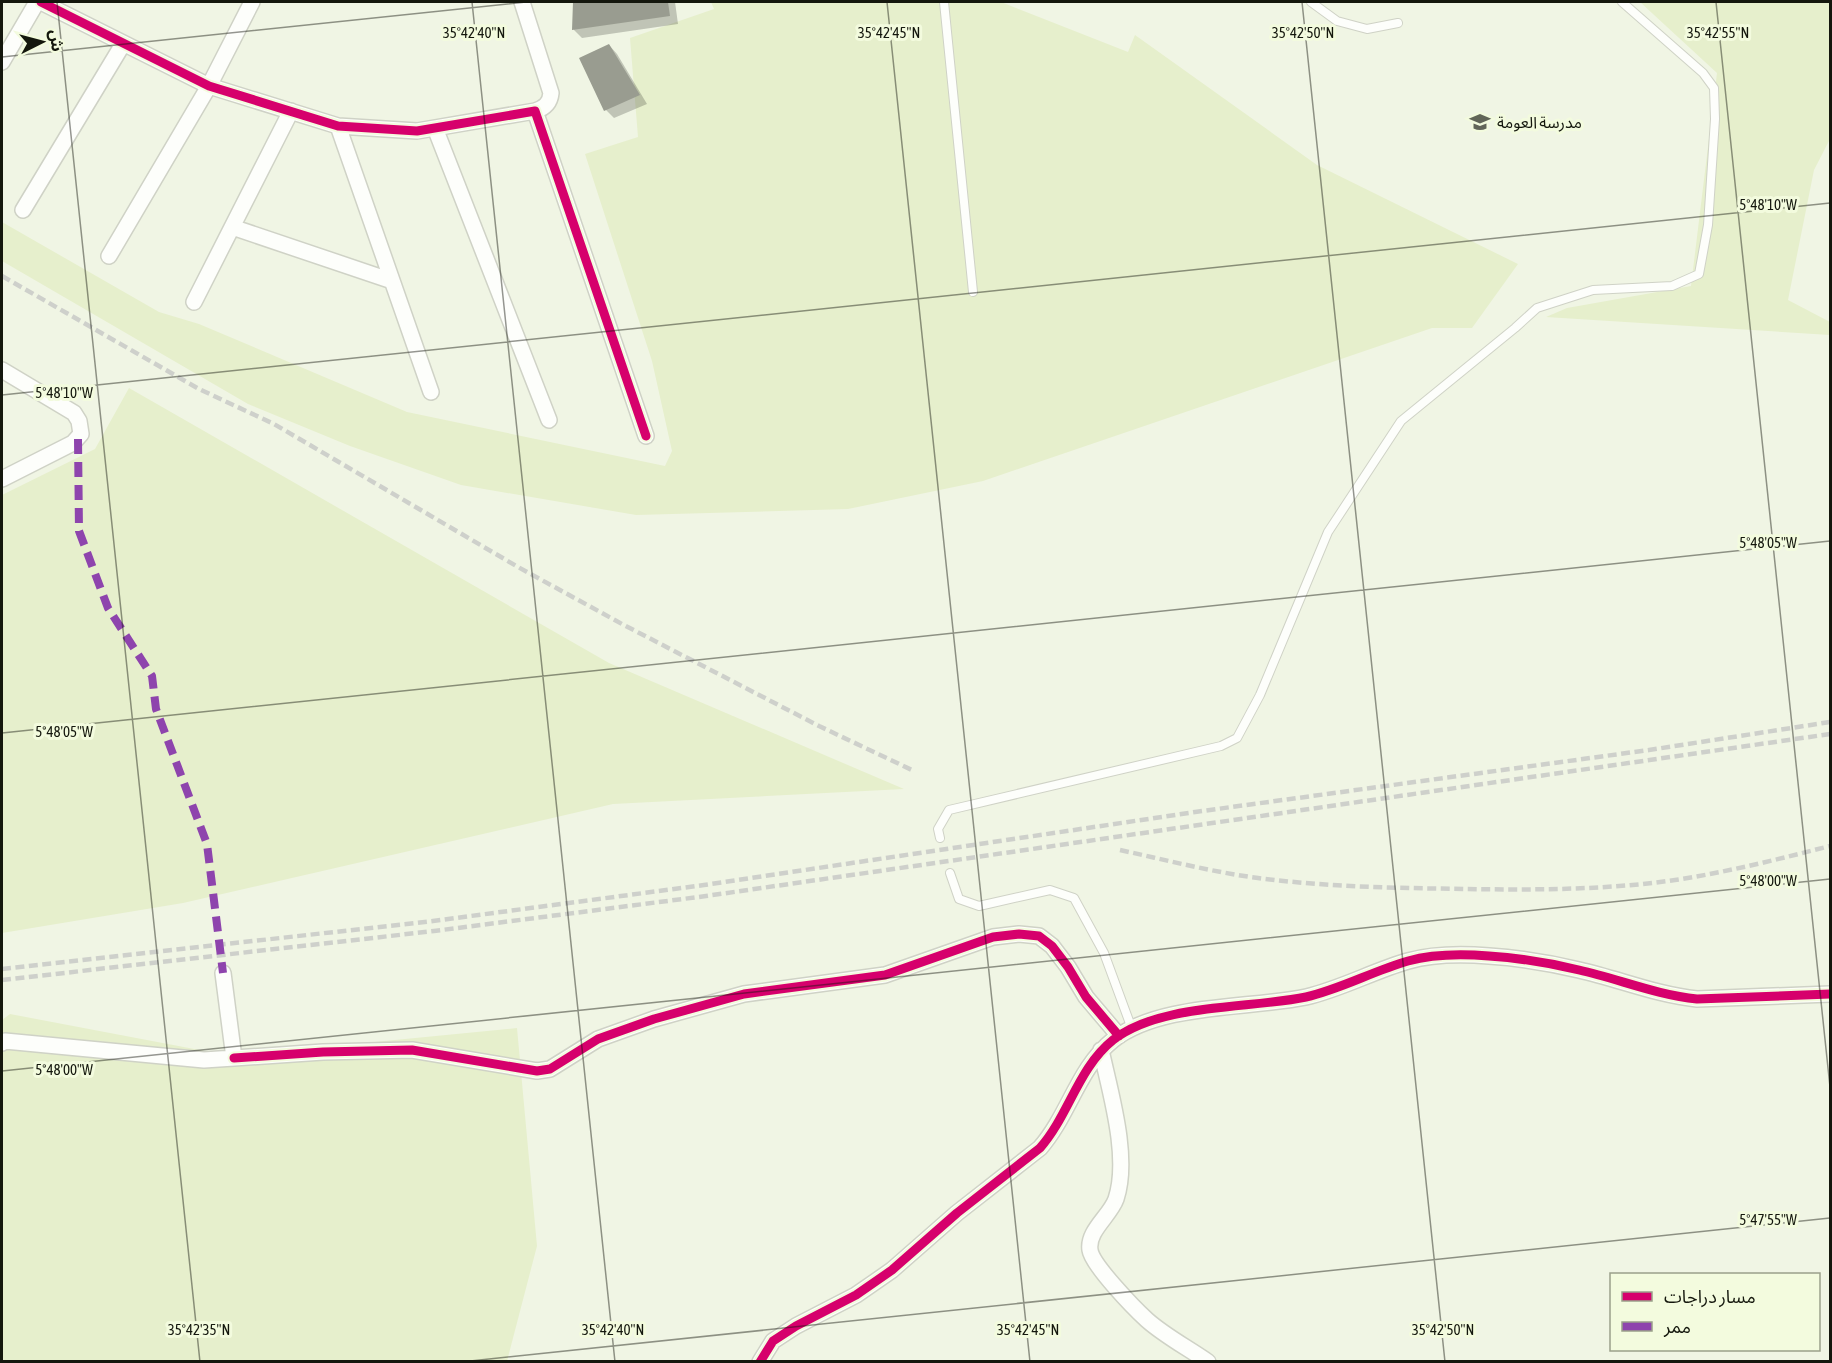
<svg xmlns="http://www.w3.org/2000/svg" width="1832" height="1363" viewBox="0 0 1832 1363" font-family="'Asap Condensed','Noto Sans Arabic',sans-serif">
  <rect width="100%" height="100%" fill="#f0f5e4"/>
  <path fill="#e6efcc" d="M 711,2 L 1001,2 L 1128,52 L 1135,35 L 1317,165 L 1518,264 L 1472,328 L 1432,328 L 983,481 L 848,509 L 636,515 L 461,485 L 350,446 L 248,404 L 2,261 L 2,222 L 159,312 L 199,324 L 407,412 L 665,466 L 672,451 L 652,361 L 585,154 L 638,137 L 630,38 L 714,9 Z
    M 1640,2 L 1830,2 L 1830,139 L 1814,170 L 1788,300 L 1830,322 L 1830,335 L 1546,317 L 1567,308 L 1691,286 L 1717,73 Z
    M 129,388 L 609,663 L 904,789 L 613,804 L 183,903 L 2,933 L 2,495 L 95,449 Z
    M 10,1014 L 231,1056 L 517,1028 L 537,1246 L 507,1361 L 2,1361 L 2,1020 Z"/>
  <path fill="#0003" d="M 574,2 L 675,2 L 678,24 L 582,38 L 574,30 Z
    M 609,45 L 617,54 L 647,104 L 614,118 L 606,110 Z"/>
  <path fill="#999c90" d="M 573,2 L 668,2 L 670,16 L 572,30 Z
    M 609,44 L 640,95 L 604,111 L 579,58 Z"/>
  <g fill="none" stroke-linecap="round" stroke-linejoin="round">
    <g stroke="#cfd2c6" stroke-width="10">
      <path id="lane" d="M 944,2 L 973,292
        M 1311,2 L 1337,21 L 1367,29 L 1398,23
        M 940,838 L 938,829 L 949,810 L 1221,746 L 1237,738 L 1260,695 L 1328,532 L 1401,421 L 1515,328 L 1537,308 L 1593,290 L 1672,286 L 1699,274 L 1708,225 L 1715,119 L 1714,88 L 1703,73 L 1622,2
        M 950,873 L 959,899 L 979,906 L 1050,890 L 1074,898 L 1104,953 L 1132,1029"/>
    </g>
    <g stroke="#cfd2c6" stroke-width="18">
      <path id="street" d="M 41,2 L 209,86 L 338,126 L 417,131 L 535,111 L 646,436
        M 522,2 L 551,93 C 550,103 545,108 535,111
        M 2,62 L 37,2
        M 338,126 L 431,392
        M 435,128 L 549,420
        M 23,210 L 123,44
        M 232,227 L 392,281
        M 109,256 L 209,86 L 252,2
        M 194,302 L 291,111
        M 2,370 L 74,413 L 79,421 L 81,434 L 73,443 L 2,479
        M 2,1043 L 5,1041 L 204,1060 L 234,1058 L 223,973
        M 1101,1050 C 1110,1092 1130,1157 1116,1199 C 1110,1216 1087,1231 1090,1250 C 1092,1265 1135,1309 1147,1320 C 1165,1336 1188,1348 1208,1362
        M 234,1058 L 323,1052 L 412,1050 L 537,1071 L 550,1069 L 598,1039 L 654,1019 L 744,994 L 885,975 L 993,937 L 1019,934 L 1039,936 L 1052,946 L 1068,967 L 1086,997 L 1119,1036
        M 760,1362 L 773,1341 L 796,1326 L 856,1295 L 892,1270 L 957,1213 L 1040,1148 C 1069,1115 1078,1068 1113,1040 C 1160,1003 1249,1009 1306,997 C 1341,989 1373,971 1408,961 C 1433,954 1464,954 1489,956 C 1519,958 1550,963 1579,970 C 1619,979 1657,995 1697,999 L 1830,994"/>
    </g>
    <use href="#lane" stroke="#fdfefb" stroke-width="8"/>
    <use href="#street" stroke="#fdfefb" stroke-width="15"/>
    <path stroke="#ced0cb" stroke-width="4.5" stroke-dasharray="9 4.5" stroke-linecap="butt" d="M 2,276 L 199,389 L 274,424 L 518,567 L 622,624 L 819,726 L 914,771
      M 1120,850 C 1166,860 1212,872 1258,878 C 1327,887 1397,888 1467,889 C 1536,890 1606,890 1675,880 C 1728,872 1779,859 1830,846
      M 2,969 L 433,921 L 704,885 L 1195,812 L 1649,750 L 1830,722
      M 2,980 L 434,931 L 706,896 L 1830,734"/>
    <path stroke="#8e44ad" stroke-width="8" stroke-dasharray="15 8" stroke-linecap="butt" d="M 78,439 L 79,531 L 108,608 L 152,676 L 156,709 L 207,844 L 223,973"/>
    <g stroke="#f3fbde" stroke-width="13">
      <path id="cycleway" d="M 41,2 L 209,86 L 338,126 L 417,131 L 535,111 L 646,436
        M 234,1058 L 323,1052 L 412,1050 L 537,1071 L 550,1069 L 598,1039 L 654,1019 L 744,994 L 885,975 L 993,937 L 1019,934 L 1039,936 L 1052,946 L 1068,967 L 1086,997 L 1119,1036
        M 760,1362 L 773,1341 L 796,1326 L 856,1295 L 892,1270 L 957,1213 L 1040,1148 C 1069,1115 1078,1068 1113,1040 C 1160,1003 1249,1009 1306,997 C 1341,989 1373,971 1408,961 C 1433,954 1464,954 1489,956 C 1519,958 1550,963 1579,970 C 1619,979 1657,995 1697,999 L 1830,994"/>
    </g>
    <use href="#cycleway" stroke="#d6006c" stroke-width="9"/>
  </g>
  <path fill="none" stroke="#14170d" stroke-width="1.5" stroke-opacity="0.45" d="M 57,2 L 200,1362M 472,2 L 615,1362M 887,2 L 1030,1362M 1302,2 L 1445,1362M 1716,2 L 1830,1087M 2,57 L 526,2M 2,395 L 1830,203M 2,733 L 1830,541M 2,1071 L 1830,879M 461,1362 L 1830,1218"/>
  <defs>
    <g id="school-bare" transform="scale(1.62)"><path d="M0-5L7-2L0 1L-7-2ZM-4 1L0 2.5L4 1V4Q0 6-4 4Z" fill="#616558" stroke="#f3fbde" stroke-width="2.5" paint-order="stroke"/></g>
  </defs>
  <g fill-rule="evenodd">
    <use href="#school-bare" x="1480" y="122"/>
  </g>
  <g text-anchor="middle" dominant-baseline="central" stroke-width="6" stroke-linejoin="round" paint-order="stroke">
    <g font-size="16" fill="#14170d" stroke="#f3fbde" text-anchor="start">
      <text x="1497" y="122">مدرسة العومة</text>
    </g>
  </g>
  <g font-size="15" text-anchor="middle" fill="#14170d" stroke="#f3fbde" stroke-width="6" stroke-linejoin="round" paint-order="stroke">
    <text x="474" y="38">35°42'40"N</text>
    <text x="889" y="38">35°42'45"N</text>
    <text x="1303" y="38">35°42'50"N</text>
    <text x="1718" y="38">35°42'55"N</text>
    <text x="1768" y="210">5°48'10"W</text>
    <text x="64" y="398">5°48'10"W</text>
    <text x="1768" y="548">5°48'05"W</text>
    <text x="64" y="737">5°48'05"W</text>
    <text x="1768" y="886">5°48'00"W</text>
    <text x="64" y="1075">5°48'00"W</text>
    <text x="1768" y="1225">5°47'55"W</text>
    <text x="199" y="1335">35°42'35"N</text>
    <text x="613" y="1335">35°42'40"N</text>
    <text x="1028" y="1335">35°42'45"N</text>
    <text x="1443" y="1335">35°42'50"N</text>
  </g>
  <rect width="1832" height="1363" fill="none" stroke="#14170d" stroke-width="6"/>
  <rect x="1610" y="1273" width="210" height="78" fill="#f3fbde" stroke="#9aa08a" stroke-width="1.5"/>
  <rect x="1622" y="1292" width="30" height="9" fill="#d6006c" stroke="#9aa08a" stroke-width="1.5"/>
  <text x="1664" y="1303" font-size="18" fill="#14170d">مسار دراجات</text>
  <rect x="1622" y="1322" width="30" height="9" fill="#8e44ad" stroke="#9aa08a" stroke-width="1.5"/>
  <text x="1664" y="1333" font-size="18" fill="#14170d">ممر</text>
  <g transform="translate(42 42) rotate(84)" stroke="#f3fbde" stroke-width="4.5" paint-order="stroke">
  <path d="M0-4.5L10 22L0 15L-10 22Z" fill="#14170d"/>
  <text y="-9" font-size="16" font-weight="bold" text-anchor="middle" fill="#14170d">ش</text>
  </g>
</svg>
